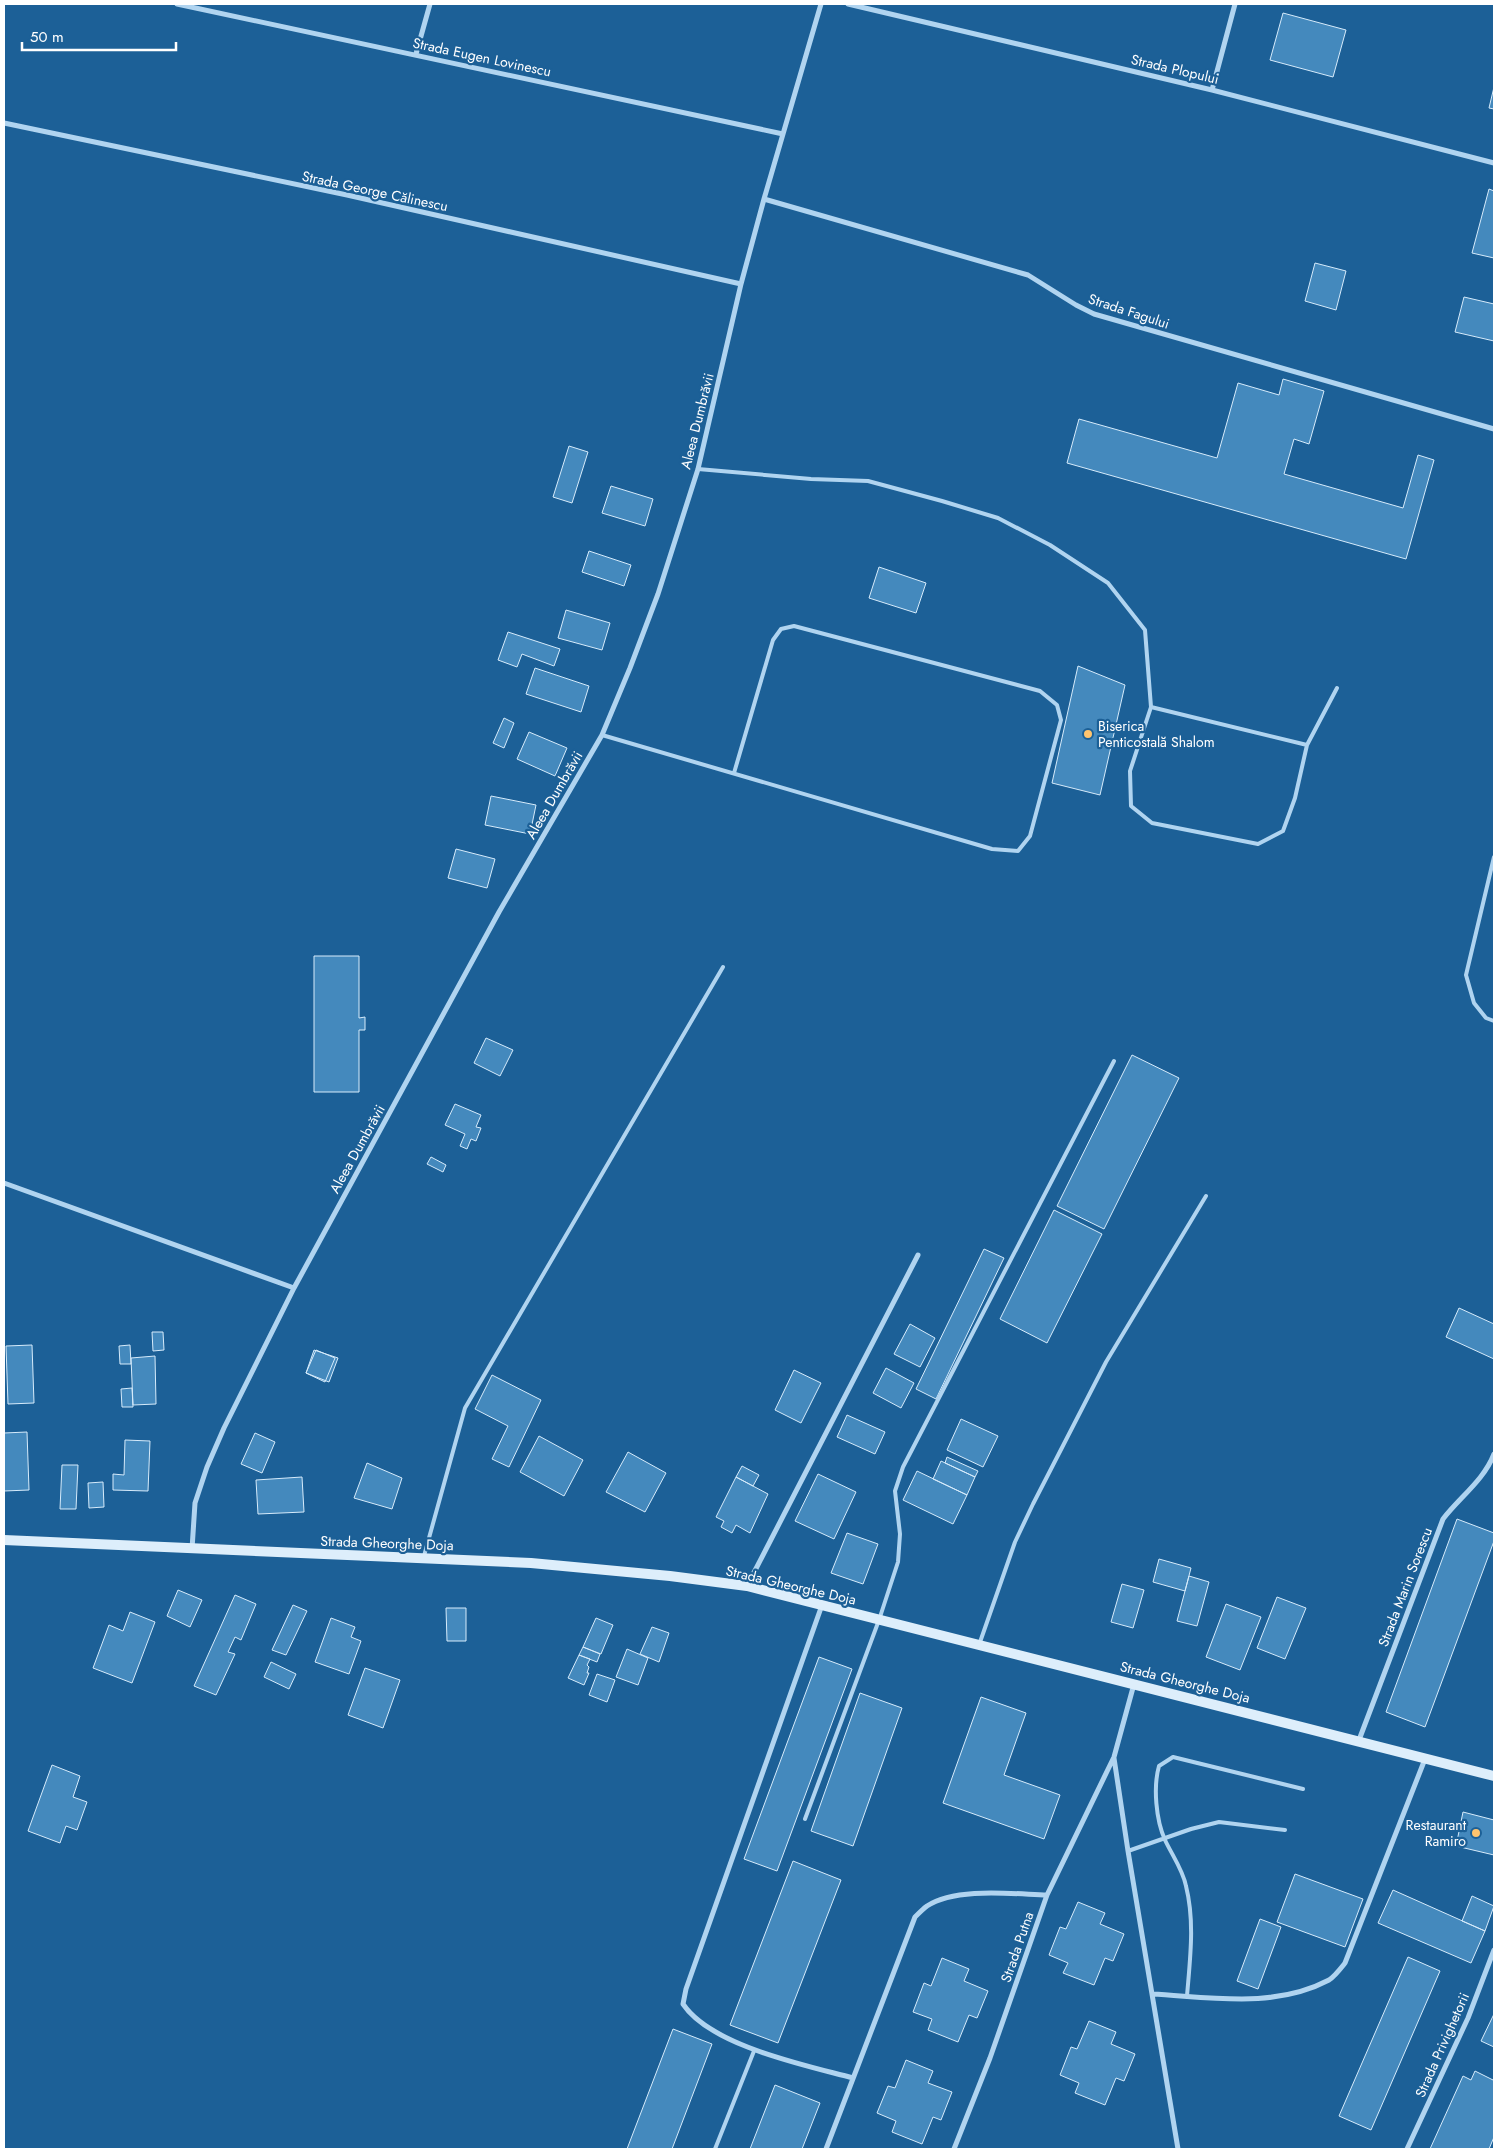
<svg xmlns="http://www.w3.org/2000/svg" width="1498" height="2153" viewBox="0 0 1498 2153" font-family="Jost,sans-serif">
  <rect width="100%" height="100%" fill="#1c6097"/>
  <path fill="#4489bd" stroke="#d6ebfb" d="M 1283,13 L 1346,30 L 1333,77 L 1270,60 Z
    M 1494,87 L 1494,109 L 1489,108 Z
    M 1489,189 L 1494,191 L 1494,258 L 1472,253 Z
    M 1315,263 L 1346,271 L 1336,310 L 1305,301 Z
    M 1464,297 L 1494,304 L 1494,341 L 1455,332 Z
    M 1283,379 L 1324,391 L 1309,444 L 1294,439 L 1284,474 L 1403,508 L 1418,455 L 1434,460 L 1406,559 L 1067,463 L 1079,419 L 1217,458 L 1238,383 L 1279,395 Z
    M 569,446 L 588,452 L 572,503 L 553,497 Z
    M 611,486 L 653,499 L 645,526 L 602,513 Z
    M 589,551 L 631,565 L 624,586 L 582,572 Z
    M 879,567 L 926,583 L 916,613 L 869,598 Z
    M 566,610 L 610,623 L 602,650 L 558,638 Z
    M 508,632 L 560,649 L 554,666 L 522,654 L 517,667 L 498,660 Z
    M 1078,666 L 1125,685 L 1100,795 L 1052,783 Z
    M 535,668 L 589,686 L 581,712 L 526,694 Z
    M 504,718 L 514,723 L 504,748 L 493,743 Z
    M 529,732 L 567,748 L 555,776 L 517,759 Z
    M 491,796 L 536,805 L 530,834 L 485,825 Z
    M 456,849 L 495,859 L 487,888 L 448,878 Z
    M 314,956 L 359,956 L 359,1018 L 365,1017 L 365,1030 L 359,1030 L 359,1092 L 314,1092 Z
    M 486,1038 L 513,1050 L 500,1076 L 474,1063 Z
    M 1132,1055 L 1179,1078 L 1104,1229 L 1057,1206 Z
    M 455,1104 L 481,1115 L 476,1127 L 481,1128 L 476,1141 L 471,1139 L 467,1149 L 460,1146 L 465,1134 L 445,1125 Z
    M 431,1157 L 446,1165 L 443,1172 L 427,1164 Z
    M 1054,1210 L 1102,1234 L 1047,1343 L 1000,1319 Z
    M 984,1249 L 1004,1258 L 936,1399 L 916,1389 Z
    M 1459,1308 L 1494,1324 L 1494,1359 L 1446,1337 Z
    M 910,1324 L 935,1338 L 920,1367 L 894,1354 Z
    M 152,1332 L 163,1332 L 164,1350 L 153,1351 Z
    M 32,1345 L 34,1403 L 8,1404 L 6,1346 Z
    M 130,1345 L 131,1364 L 120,1364 L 119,1346 Z
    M 314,1350 L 338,1358 L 329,1382 L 306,1373 Z
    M 316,1350 L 335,1358 L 325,1382 L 306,1373 Z
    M 155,1356 L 156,1404 L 133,1405 L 131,1358 Z
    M 886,1368 L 914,1383 L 901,1408 L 873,1393 Z
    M 794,1370 L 821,1383 L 801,1423 L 775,1410 Z
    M 492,1375 L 541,1400 L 509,1467 L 492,1459 L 508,1426 L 475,1409 Z
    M 132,1388 L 133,1407 L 122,1407 L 121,1389 Z
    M 847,1415 L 885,1432 L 875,1454 L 837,1437 Z
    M 961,1419 L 998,1436 L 983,1467 L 947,1450 Z
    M 27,1432 L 29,1490 L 4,1491 L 4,1433 Z
    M 255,1433 L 275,1442 L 262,1473 L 241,1464 Z
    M 539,1436 L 583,1460 L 564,1496 L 520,1472 Z
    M 125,1440 L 150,1441 L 148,1491 L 113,1490 L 113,1474 L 124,1475 Z
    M 628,1452 L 666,1473 L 645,1512 L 606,1492 Z
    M 947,1457 L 978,1471 L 975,1477 L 945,1463 Z
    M 941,1461 L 975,1477 L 967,1495 L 933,1479 Z
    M 367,1463 L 402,1478 L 392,1509 L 354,1498 Z
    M 62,1465 L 78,1465 L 76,1509 L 60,1509 Z
    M 742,1466 L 759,1475 L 753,1486 L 736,1477 Z
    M 917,1471 L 967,1495 L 953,1524 L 903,1500 Z
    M 818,1474 L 856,1492 L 834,1539 L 795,1521 Z
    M 302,1477 L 304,1512 L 258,1514 L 256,1480 Z
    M 736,1477 L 768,1494 L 750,1533 L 736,1525 L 732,1533 L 721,1527 L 724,1521 L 716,1517 Z
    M 103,1482 L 104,1507 L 89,1508 L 88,1483 Z
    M 1457,1519 L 1494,1533 L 1494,1541 L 1425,1727 L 1386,1712 Z
    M 847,1533 L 878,1544 L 863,1584 L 831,1573 Z
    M 1159,1559 L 1191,1568 L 1185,1591 L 1153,1582 Z
    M 1189,1576 L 1209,1582 L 1197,1626 L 1177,1621 Z
    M 1122,1584 L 1144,1590 L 1133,1628 L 1111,1622 Z
    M 178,1590 L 202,1600 L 190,1627 L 167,1616 Z
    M 235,1595 L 256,1604 L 241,1640 L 235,1637 L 228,1652 L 235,1654 L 216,1695 L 194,1686 Z
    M 1277,1597 L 1306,1608 L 1285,1659 L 1257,1648 Z
    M 1226,1604 L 1261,1617 L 1240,1670 L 1206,1657 Z
    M 293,1605 L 307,1611 L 286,1655 L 272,1650 Z
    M 446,1608 L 466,1608 L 466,1641 L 447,1641 Z
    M 130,1612 L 155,1622 L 132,1683 L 93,1668 L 109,1625 L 123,1631 Z
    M 331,1618 L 355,1627 L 351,1637 L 361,1641 L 349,1674 L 315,1662 Z
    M 596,1618 L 613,1625 L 601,1654 L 583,1647 Z
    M 652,1627 L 669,1633 L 659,1662 L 640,1654 Z
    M 583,1647 L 600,1654 L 597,1662 L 579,1655 Z
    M 627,1649 L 648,1658 L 638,1685 L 616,1677 Z
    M 579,1655 L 590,1659 L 587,1665 L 589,1667 L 587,1673 L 589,1673 L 584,1685 L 568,1678 Z
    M 819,1657 L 852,1669 L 777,1871 L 744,1859 Z
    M 271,1662 L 296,1674 L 289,1689 L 264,1677 Z
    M 365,1668 L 400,1680 L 383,1728 L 348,1715 Z
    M 597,1674 L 615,1680 L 607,1702 L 589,1695 Z
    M 860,1693 L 902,1708 L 853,1846 L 811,1831 Z
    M 981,1697 L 1026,1713 L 1004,1775 L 1060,1795 L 1044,1839 L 943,1803 Z
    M 52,1765 L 80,1776 L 73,1797 L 87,1802 L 77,1830 L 66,1826 L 60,1843 L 28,1831 Z
    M 1463,1812 L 1494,1820 L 1494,1855 L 1456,1846 Z
    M 793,1861 L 841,1880 L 778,2043 L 730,2025 Z
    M 1295,1874 L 1363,1899 L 1345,1947 L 1277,1922 Z
    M 1393,1890 L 1485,1931 L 1471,1963 L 1378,1923 Z
    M 1472,1896 L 1494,1906 L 1485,1931 L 1462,1921 Z
    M 1078,1902 L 1105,1913 L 1100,1924 L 1124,1934 L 1113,1961 L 1105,1958 L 1094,1985 L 1063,1973 L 1068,1963 L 1049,1955 L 1060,1927 L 1066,1929 Z
    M 1260,1919 L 1281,1927 L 1258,1989 L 1237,1981 Z
    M 1408,1957 L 1440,1971 L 1371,2130 L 1339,2116 Z
    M 942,1958 L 969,1969 L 964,1981 L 988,1991 L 977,2018 L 969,2015 L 958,2042 L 928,2030 L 932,2019 L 913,2012 L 924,1983 L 931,1986 Z
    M 1494,2014 L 1494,2047 L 1481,2041 Z
    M 1089,2021 L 1116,2032 L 1111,2044 L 1135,2054 L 1124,2081 L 1116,2078 L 1105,2105 L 1075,2093 L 1079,2083 L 1060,2075 L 1071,2047 L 1077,2049 Z
    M 673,2029 L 712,2044 L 672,2149 L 627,2149 Z
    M 906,2060 L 933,2071 L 928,2083 L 952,2092 L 941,2120 L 933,2117 L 922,2144 L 892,2132 L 896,2121 L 877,2113 L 888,2086 L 895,2088 Z
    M 1475,2071 L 1493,2080 L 1494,2077 L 1494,2137 L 1489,2149 L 1430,2149 L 1463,2076 L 1471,2080 Z
    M 775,2085 L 820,2103 L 802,2149 L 750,2149 Z"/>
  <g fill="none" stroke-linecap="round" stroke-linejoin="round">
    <path stroke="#b0d4f0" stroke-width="4" d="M 698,469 L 811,479 L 868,481 L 942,501 L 998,518 L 1050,545 L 1108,583 L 1145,630 L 1151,707 L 1130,771 L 1131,806 L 1152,823 L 1258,844 L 1283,831 L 1295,798 L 1307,745 L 1337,688
      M 1151,707 L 1307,745
      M 602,735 L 992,849 L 1018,851 L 1030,836 L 1061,720 L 1057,705 L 1040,691 L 794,626 L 781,629 L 773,640 L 734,773
      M 1494,857 L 1466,975 L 1474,1003 L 1486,1018 L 1494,1021
      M 424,1556 L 465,1408 L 723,967
      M 979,1645 L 1015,1542 L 1033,1504 L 1106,1362 L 1206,1196
      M 805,1819 L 879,1620 L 898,1562 L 900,1534 L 895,1491 L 903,1467 L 1114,1061
      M 1128,1851 L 1191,1829 L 1219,1822 L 1285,1830
      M 1187,1996 C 1190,1959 1195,1922 1186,1886 C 1183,1870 1172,1855 1165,1840 C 1156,1820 1153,1787 1159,1766 L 1173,1757 L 1303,1789
      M 715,2149 L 754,2051"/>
    <path stroke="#b0d4f0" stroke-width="5" d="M 177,4 L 783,134
      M 848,4 L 1212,90 L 1494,163
      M 416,54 L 430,4
      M 1212,90 L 1235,4
      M 4,123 L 347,195 L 741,284
      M 764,199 L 1028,275 L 1076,305 L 1094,314 L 1494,429
      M 4,1183 L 294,1288
      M 192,1549 L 195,1503 L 207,1467 L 224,1428 L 294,1288 L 499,912 L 602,735 L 630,668 L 658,594 L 698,469 L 741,284 L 764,199 L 821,4
      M 747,1586 L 918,1255
      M 822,1605 L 686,1989 L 683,2004 C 711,2046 805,2065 853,2078
      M 1359,1740 L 1443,1519 C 1460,1497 1484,1480 1494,1454
      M 1114,1758 L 1128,1851 L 1178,2149
      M 1152,1994 C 1211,1997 1274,2009 1329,1980 C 1335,1976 1341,1968 1345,1963 L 1425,1759
      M 826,2149 L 915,1917 C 919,1913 923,1909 927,1906 C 956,1887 1013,1894 1047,1895
      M 954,2149 L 990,2058 L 1047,1895 L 1114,1757 L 1134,1684
      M 1407,2149 L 1468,2018 L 1494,1950"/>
    <path stroke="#ddeefb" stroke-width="10" d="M 4,1540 L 531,1563 L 670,1576 L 747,1586 L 1494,1776"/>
  </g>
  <g fill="#ffc46e" stroke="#1c6097" stroke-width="2">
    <circle cx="1088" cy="734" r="5"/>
    <circle cx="1476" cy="1833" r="5"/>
  </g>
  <g text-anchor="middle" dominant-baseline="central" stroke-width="4.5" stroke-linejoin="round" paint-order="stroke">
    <g font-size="14" fill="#fff" stroke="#1c6097">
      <text transform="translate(482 57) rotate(12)">Strada Eugen Lovinescu</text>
      <text transform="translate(1175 69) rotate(13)">Strada Plopului</text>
      <text transform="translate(375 191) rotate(12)">Strada George Călinescu</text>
      <text transform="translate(1129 311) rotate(18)">Strada Fagului</text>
      <text transform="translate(697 421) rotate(-76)">Aleea Dumbrăvii</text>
      <text transform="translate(554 795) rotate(-60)">Aleea Dumbrăvii</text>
      <text transform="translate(357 1149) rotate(-61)">Aleea Dumbrăvii</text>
      <text transform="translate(387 1543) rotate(2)">Strada Gheorghe Doja</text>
      <text transform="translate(791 1585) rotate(13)">Strada Gheorghe Doja</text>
      <text transform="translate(1405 1587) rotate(-69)">Strada Marin Sorescu</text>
      <text transform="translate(1185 1682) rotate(14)">Strada Gheorghe Doja</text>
      <text transform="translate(1017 1947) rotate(-71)">Strada Putna</text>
      <text transform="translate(1442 2045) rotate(-66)">Strada Privighetorii</text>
    </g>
    <g font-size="14" fill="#fff" stroke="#1c6097" text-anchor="start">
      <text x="1098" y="726">Biserica<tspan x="1098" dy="16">Penticostală Shalom</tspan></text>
      <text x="1466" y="1825" text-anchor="end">Restaurant<tspan x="1466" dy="16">Ramiro</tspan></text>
    </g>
  </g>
  <rect width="1498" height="2153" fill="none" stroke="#ffffff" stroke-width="10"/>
  <path d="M22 42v8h154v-8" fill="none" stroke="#ffffff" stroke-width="2.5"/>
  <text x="30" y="42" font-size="15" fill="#ffffff" stroke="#1c6097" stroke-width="4" paint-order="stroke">50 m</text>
</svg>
